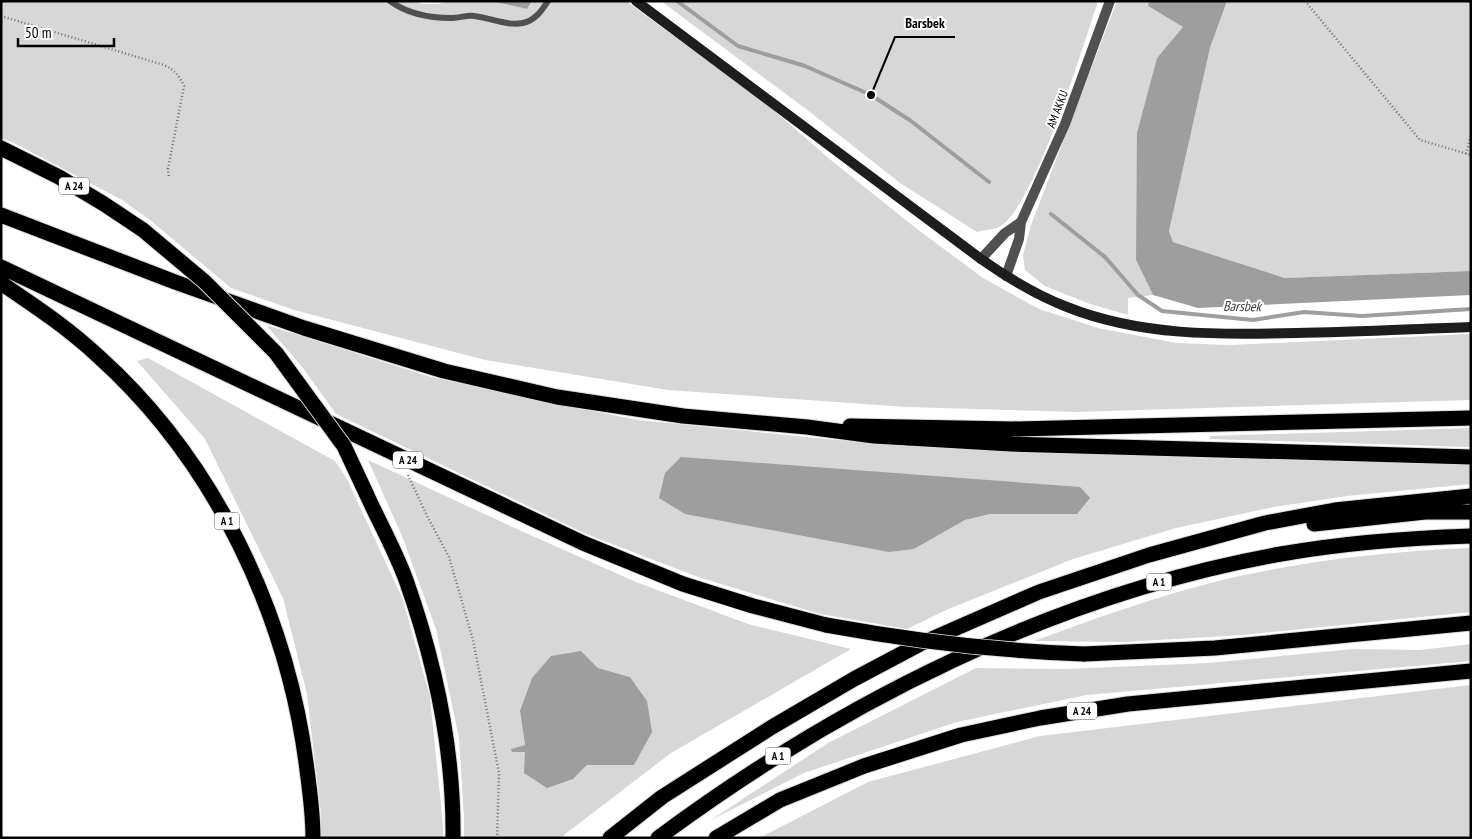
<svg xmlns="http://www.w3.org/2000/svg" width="1472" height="839" viewBox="0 0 1472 839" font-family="'PT Sans Narrow',sans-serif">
  <rect width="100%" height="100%" fill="#fff"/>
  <path fill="#d7d7d7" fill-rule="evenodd" d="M 1,1 L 413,1 L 423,4 L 438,4 L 452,1 L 491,1 L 527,9 L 532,1 L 626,1 L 764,102 L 832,161 L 917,229 L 983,278 L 1039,309 L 1098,328 L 1176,343 L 1229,345 L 1471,334 L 1471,400 L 1076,412 L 906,407 L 668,390 L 485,360 L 294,310 L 231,288 L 150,220 L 122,200 L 16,144 L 1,138 Z
    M 661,1 L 1098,1 C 1084,43 1034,209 999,227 C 993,230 983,230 977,232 L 900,183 L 810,112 Z
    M 1117,1 L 1149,1 L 1149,7 L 1184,27 L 1157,58 L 1136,260 L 1153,295 L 1128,298 L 1128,315 L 1090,304 L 1045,286 L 1025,270 L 1023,255 L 1031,225 Z
    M 1227,1 L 1471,1 L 1471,271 L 1285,278 L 1173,242 L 1169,231 L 1210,48 Z
    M 266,325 L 431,377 L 513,395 L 638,420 L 836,440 L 1036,448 L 1471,462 L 1471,484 L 1347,496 L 1274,507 L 1176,528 L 1073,559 L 946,610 L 907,629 L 820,614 L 698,577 L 586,534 L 336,414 L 303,368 ZM 681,457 L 1077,514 L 990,514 L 965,520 L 914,549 Z
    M 148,358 L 335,461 L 347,479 L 403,600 L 430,697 L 443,825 L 443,838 L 321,838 L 321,814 L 307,694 L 283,598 L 205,439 L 137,361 Z
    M 1471,428 L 1471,447 L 1210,439 L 1210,436 Z
    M 368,460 L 519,530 L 636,582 L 748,624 L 851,649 L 671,753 L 560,838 L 464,838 L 464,817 L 459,738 L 436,629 L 402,536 ZM 581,651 L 598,668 L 630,677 L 634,765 L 587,765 L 573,779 L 525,773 L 525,752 L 511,749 L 525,745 L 520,711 Z
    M 1471,548 L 1471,612 L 1243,635 L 1124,642 L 1034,641 C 1096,618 1158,596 1222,580 C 1304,561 1387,551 1471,548 Z
    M 1471,644 L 1471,661 L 1087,695 L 957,722 L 804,773 L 711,820 L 828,743 L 976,668 L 1065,669 L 1209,663 L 1353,649 L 1420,650 Z
    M 1471,685 L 1471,838 L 759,838 L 868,782 L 1040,736 Z"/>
  <path fill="#9e9e9e" d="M 491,1 L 532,1 L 527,9 Z
    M 1149,1 L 1227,1 L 1210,48 L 1169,231 L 1173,242 L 1285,278 L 1471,271 L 1471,295 L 1198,308 L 1153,295 L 1136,260 L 1137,133 L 1157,58 L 1183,27 L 1148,6 Z
    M 681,457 L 1080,487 L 1090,498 L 1077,514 L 990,514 L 965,520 L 914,549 L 889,552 L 685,514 L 659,498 L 665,473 Z
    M 581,651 L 598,668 L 630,677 L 647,701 L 652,732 L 634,765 L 587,765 L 573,779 L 547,788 L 524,773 L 525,752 L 512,752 L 511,749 L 525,745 L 520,711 L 532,678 L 551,656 Z"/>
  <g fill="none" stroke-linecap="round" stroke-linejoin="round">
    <path stroke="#9e9e9e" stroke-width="4" d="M 677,1 L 738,46 L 805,66 L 871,95 L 911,121 L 989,182
      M 1051,214 L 1105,257 L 1138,295 L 1162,311 L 1253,320 L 1304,312 L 1362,316 L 1471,309"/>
    <g stroke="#dbdbdb" stroke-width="17">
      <path id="motorway" d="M 1,148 L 59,177 L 104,204 L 143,230
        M 1,215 L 175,282 L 304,328 L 444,371 L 557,397 L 683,416 L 807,427 L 874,436 L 1011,444 L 1471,457
        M 1,267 L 583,543 L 683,584 L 753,606 L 826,625
        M 1,283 C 35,306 68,328 98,356 C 215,461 288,615 307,770 C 310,792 313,815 313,838
        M 850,426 L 1012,429 L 1471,418
        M 366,493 C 379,522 395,550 406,580 C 435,662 454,750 453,838
        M 1314,524 L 1425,512 L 1471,512
        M 1084,654 L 1215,648 L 1471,623
        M 610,838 L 662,797 L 772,727 L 854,679 L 920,644 L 1039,592 L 1149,555 L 1265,523 L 1335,510 L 1471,496
        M 658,838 C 841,702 1056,594 1281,554 C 1344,543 1408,538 1471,536
        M 716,838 L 780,800 L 864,766 L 961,735 L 1040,718 L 1128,704 L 1471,671"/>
    </g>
    <path stroke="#727272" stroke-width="2.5" stroke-dasharray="1 2.5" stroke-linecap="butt" d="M 1305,1 L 1420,140 L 1471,155
      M 1,16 L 164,65 C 175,70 179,76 184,86 L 168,169 L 169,177
      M 1466,154 L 1471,135
      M 408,475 L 427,516 L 449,557 L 473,640 L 499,773 L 497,838"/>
    <path stroke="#505050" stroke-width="6" d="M 390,1 C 408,14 429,18 451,18 C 459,18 467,15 474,16 C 491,18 506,26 523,23 C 535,21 542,10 548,1"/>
    <path stroke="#505050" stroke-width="10" d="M 981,259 L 1005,233 L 1021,222
      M 1006,276 L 1019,239 L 1021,222 L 1065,124 L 1110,1"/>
    <path stroke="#1d1d1d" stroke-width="10" d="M 636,1 L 981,259 C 1008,278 1036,295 1067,307 C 1140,336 1219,335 1296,333 C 1354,332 1412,329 1471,327"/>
    <use href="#motorway" stroke="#000" stroke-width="15"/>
    <g stroke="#dbdbdb" stroke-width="17" stroke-linecap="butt">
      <path id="motorway-bridge" d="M 143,230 L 205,282 L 276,353 L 344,446 L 366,493
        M 826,625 C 913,641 995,651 1084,654"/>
    </g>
    <use href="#motorway-bridge" stroke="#000" stroke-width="15"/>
  </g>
  <g text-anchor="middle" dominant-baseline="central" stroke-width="4" stroke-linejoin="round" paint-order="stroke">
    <g fill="#fff" stroke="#4c4c4c" stroke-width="1">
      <rect x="59" y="177.5" width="30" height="17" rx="4"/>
      <rect x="393" y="451.5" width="30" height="17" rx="4"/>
      <rect x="214.5" y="512.5" width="25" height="17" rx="4"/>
      <rect x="1146.5" y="573.5" width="25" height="17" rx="4"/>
      <rect x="1067" y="702.5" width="30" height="17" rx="4"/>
      <rect x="765.5" y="747.5" width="25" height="17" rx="4"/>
    </g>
    <g font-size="11" font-weight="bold" fill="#000">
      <text x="74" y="186">A 24</text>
      <text x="408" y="460">A 24</text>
      <text x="227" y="521">A 1</text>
      <text x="1159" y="582">A 1</text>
      <text x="1082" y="711">A 24</text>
      <text x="778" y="756">A 1</text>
    </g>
    <g font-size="12" fill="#000" stroke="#fff">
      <text transform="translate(1057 109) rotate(-69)">AM AKKU</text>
    </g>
    <g font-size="14" font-style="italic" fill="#3f3f3f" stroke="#fff">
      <text transform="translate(1242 306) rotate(1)">Barsbek</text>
    </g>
  </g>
  <path fill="none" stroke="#000" stroke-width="2" d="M871 95L895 37H955"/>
  <circle fill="#000" stroke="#fff" stroke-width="2" cx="871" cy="95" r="5"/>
  <g font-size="14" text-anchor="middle" font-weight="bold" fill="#000" stroke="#fff" stroke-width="4" stroke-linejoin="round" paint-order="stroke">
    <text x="925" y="28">Barsbek</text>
  </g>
  <rect width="1472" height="839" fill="none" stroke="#000000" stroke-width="5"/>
  <path d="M18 38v8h96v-8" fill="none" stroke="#000000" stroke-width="2.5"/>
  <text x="25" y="38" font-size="15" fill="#000000" stroke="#ffffff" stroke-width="4" paint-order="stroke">50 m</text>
</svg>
